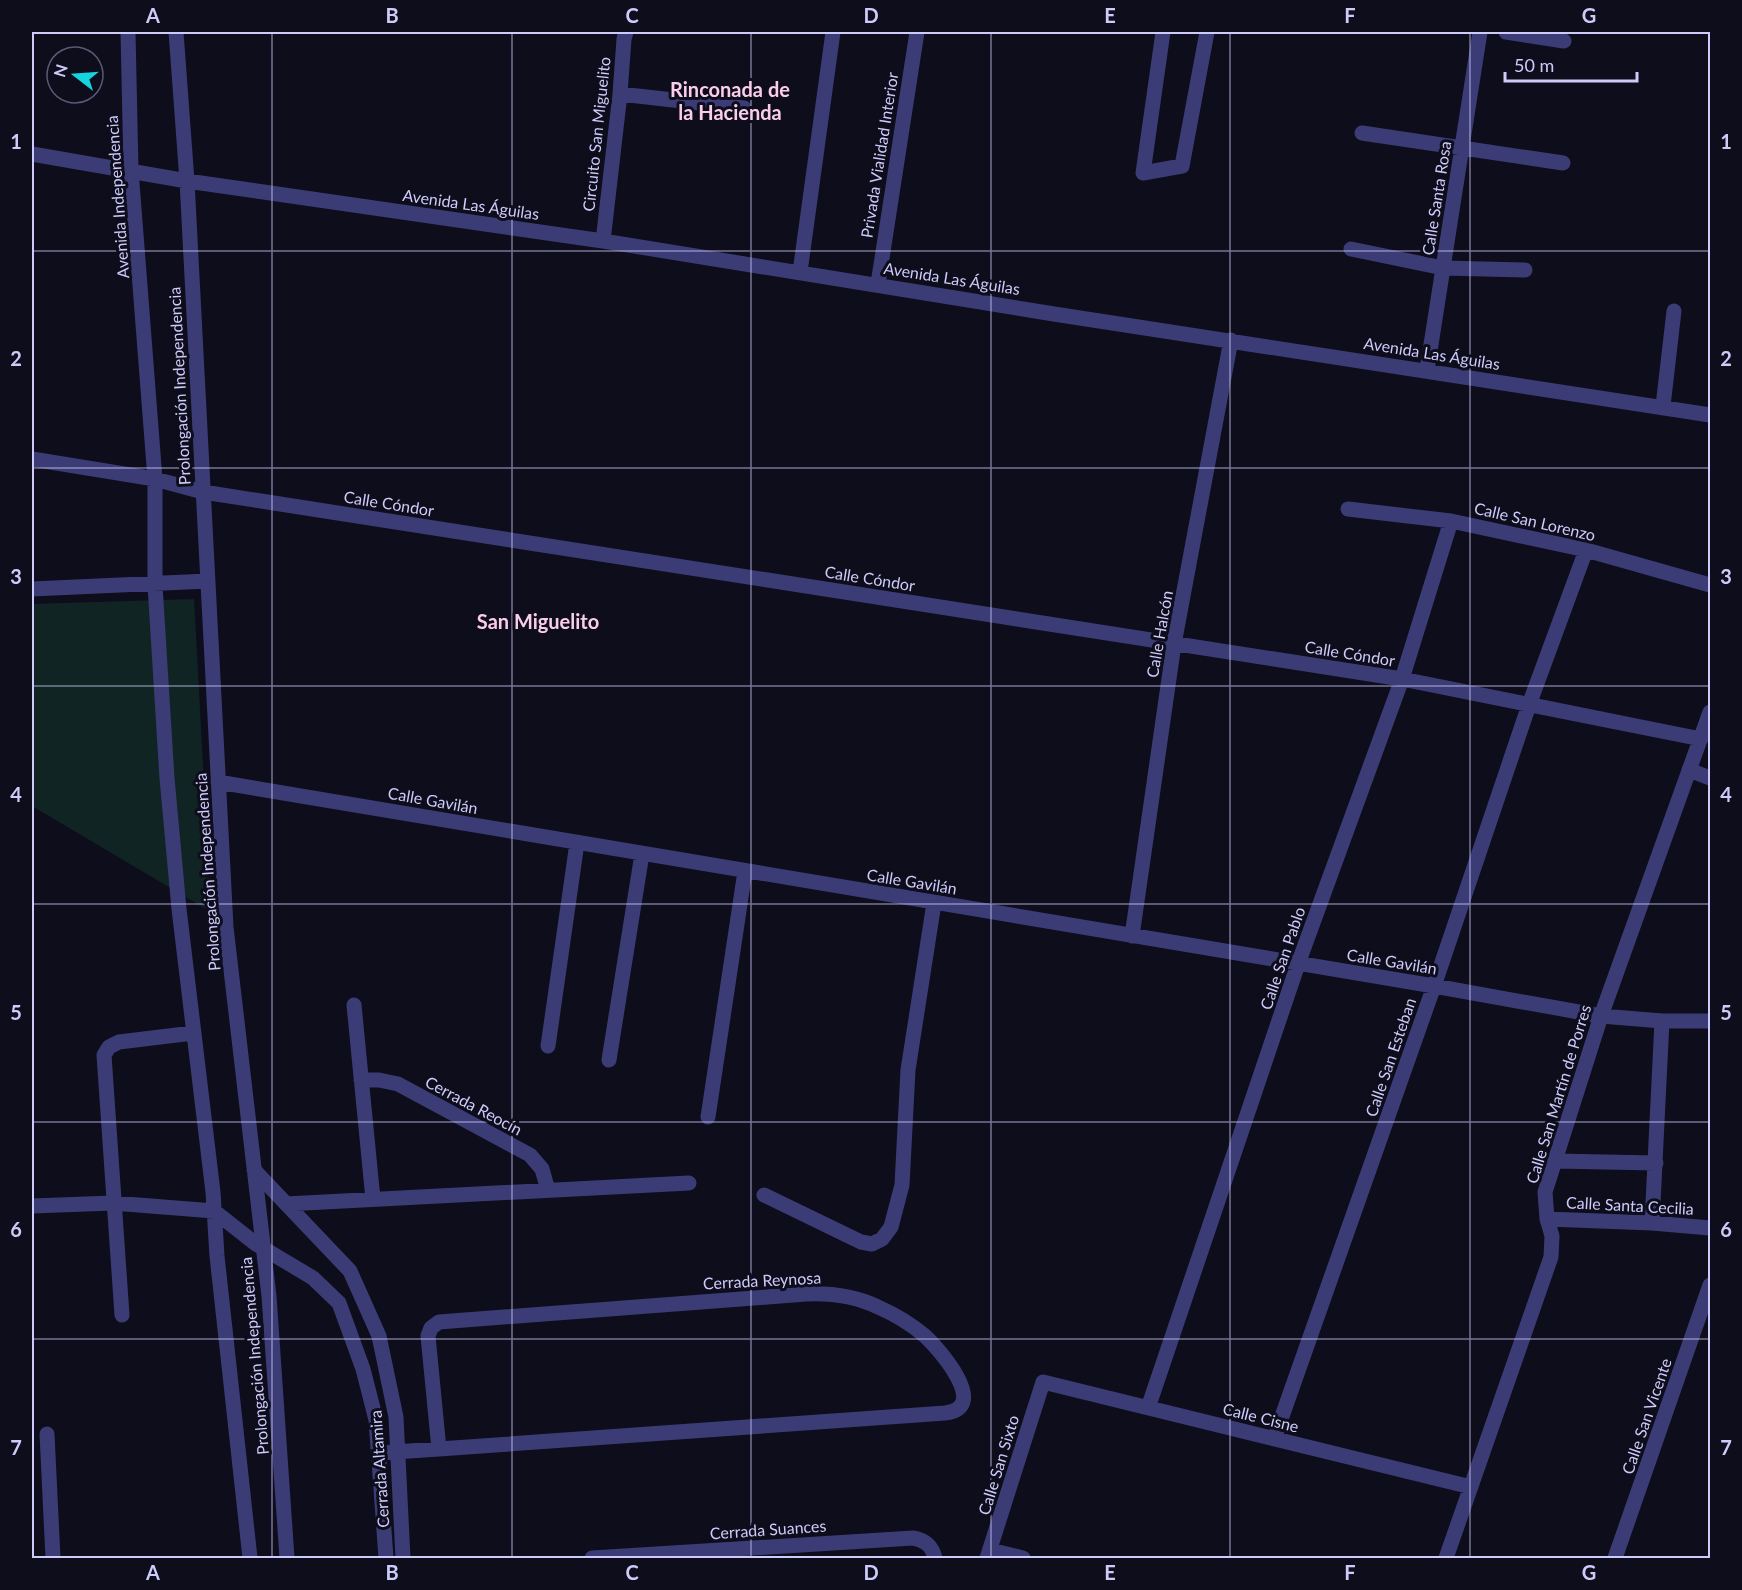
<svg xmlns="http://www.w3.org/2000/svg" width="1742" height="1590" viewBox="0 0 1742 1590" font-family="Lato,sans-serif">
  <rect width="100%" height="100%" fill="#0e0d1b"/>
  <path fill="#102423" d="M 194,599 L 211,912 L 32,806 L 32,604 Z"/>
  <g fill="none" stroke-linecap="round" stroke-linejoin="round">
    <path stroke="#3b3c76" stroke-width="15" d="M 128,32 L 131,170 L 155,479 L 155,585 L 167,778 L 179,909 L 213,1192 L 217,1256 L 250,1558
      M 176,32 L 187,181 L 226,927 L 269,1296 L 287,1558
      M 1163,32 L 1143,173 L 1182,166 L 1207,32
      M 1506,32 L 1564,41
      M 620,94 L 744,108
      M 1362,133 L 1563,163
      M 32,154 L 187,181 L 603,241 L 1054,314 L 1710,415
      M 603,241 L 620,94 L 624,39 L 626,32
      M 1351,249 L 1443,268 L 1525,270
      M 800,272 L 833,32
      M 878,284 L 917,32
      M 1427,370 L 1480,32
      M 1663,406 L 1674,311
      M 32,459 L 155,479 L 203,492 L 1402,679 L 1701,739
      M 1348,509 L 1451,521 L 1586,550 L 1710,585
      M 32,589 L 208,581
      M 1689,770 L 1710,778
      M 218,782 L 1434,986 L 1601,1016 L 1662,1021 L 1710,1021
      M 1132,936 L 1174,644 L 1231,340
      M 354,1005 L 373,1199
      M 548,1046 L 577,843
      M 609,1060 L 642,854
      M 361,1080 L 379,1080 L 398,1084 L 530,1155 L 542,1169 L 548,1190
      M 708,1117 L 745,871
      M 1555,1161 L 1656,1163
      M 254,1170 L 350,1271 L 379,1336 L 396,1417 L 403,1558
      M 764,1195 L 861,1242 L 872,1244 L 882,1239 L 891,1227 L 902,1185 L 908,1070 L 934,903
      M 286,1204 L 689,1183
      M 32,1206 L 113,1203 L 214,1211 L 256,1244 L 313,1278 L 339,1303 L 363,1369 L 376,1420 L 386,1558
      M 1547,1219 L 1652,1223 L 1710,1228
      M 1652,1223 L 1662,1021
      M 122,1315 L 104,1055 L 109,1047 L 119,1042 L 193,1033
      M 1148,1408 L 1298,964 L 1402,679 L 1451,521
      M 47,1434 L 53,1558
      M 1274,1439 L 1434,986 L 1529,705 L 1586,550
      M 379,1453 L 439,1449 L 945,1413 C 991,1408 939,1349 925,1336 C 911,1324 894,1314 878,1307 C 855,1296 830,1293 806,1294 L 439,1322 L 431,1328 L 428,1336 L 439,1449
      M 990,1550 L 1023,1558
      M 592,1558 L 913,1538 C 925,1540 932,1546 935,1558
      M 987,1558 L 1043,1382 L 1471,1487
      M 1446,1558 L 1551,1257 L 1552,1236 L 1547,1219 L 1545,1192 L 1601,1016 L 1710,712
      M 1615,1558 L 1710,1285"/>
  </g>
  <path fill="none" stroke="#cecbfb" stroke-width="1.5" stroke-opacity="0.55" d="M 272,32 L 272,1558M 512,32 L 512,1558M 751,32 L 751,1558M 991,32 L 991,1558M 1230,32 L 1230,1558M 1470,32 L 1470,1558M 32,251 L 1710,251M 32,468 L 1710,468M 32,686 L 1710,686M 32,904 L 1710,904M 32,1122 L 1710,1122M 32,1339 L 1710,1339"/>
  <g text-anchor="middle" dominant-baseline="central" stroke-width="6" stroke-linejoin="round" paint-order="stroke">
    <g font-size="16" fill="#cecbfb" stroke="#0e0d1b">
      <text transform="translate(596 134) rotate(-84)">Circuito San Miguelito</text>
      <text transform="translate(879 155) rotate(-81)">Privada Vialidad Interior</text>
      <text transform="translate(117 197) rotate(-94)">Avenida Independencia</text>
      <text transform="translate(1436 198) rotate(-81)">Calle Santa Rosa</text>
      <text transform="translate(471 204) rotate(8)">Avenida Las Águilas</text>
      <text transform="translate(952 278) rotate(9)">Avenida Las Águilas</text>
      <text transform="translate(1432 353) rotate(9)">Avenida Las Águilas</text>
      <text transform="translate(179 386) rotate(-93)">Prolongación Independencia</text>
      <text transform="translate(389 503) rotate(9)">Calle Cóndor</text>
      <text transform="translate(1535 521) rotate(13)">Calle San Lorenzo</text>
      <text transform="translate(870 578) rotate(9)">Calle Cóndor</text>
      <text transform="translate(1159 634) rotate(-80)">Calle Halcón</text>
      <text transform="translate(1350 653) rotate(9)">Calle Cóndor</text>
      <text transform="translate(433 800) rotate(10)">Calle Gavilán</text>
      <text transform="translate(207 872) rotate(-94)">Prolongación Independencia</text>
      <text transform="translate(912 881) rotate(9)">Calle Gavilán</text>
      <text transform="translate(1282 958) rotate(-71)">Calle San Pablo</text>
      <text transform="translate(1392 961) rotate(9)">Calle Gavilán</text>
      <text transform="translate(1390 1057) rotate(-71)">Calle San Esteban</text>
      <text transform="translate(1558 1094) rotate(-73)">Calle San Martín de Porres</text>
      <text transform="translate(474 1105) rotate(28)">Cerrada Reocín</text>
      <text transform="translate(1630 1205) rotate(3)">Calle Santa Cecilia</text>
      <text transform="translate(762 1280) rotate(-3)">Cerrada Reynosa</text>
      <text transform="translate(254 1356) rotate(-95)">Prolongación Independencia</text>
      <text transform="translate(1646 1416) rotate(-71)">Calle San Vicente</text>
      <text transform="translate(1261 1417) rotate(14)">Calle Cisne</text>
      <text transform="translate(998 1465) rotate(-73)">Calle San Sixto</text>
      <text transform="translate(379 1469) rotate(-94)">Cerrada Altamira</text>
      <text transform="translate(768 1529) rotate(-4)">Cerrada Suances</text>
    </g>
    <g font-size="20" font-weight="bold" fill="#fbcdec" stroke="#0e0d1b">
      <text x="730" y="89">Rinconada de<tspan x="730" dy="23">la Hacienda</tspan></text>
      <text x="538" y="621">San Miguelito</text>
    </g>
  </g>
  <rect width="1742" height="1590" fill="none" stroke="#0e0d1b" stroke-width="66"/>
  <g transform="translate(75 75) rotate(287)"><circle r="28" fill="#0e0d1b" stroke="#5b5975" stroke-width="1.5"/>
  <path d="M0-4.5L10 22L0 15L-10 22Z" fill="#13d4df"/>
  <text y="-9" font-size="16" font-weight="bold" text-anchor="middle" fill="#cecbfb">N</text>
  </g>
  <path d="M1505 72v9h132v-9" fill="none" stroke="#cecbfb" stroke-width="3"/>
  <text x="1514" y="72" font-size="18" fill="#cecbfb" stroke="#0e0d1b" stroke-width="4.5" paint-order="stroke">50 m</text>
  <rect x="33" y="33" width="1676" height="1524" fill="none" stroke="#cecbfb" stroke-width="2"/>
  <g font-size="20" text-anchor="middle" font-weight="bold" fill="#cecbfb">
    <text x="153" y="23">A</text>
    <text x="392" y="23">B</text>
    <text x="632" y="23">C</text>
    <text x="871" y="23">D</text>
    <text x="1110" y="23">E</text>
    <text x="1350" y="23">F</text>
    <text x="1589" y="23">G</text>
    <text x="16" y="149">1</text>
    <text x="1726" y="149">1</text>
    <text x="16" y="366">2</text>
    <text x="1726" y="366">2</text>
    <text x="16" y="584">3</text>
    <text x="1726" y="584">3</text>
    <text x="16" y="802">4</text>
    <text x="1726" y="802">4</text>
    <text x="16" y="1020">5</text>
    <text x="1726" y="1020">5</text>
    <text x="16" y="1237">6</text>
    <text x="1726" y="1237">6</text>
    <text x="16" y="1455">7</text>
    <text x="1726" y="1455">7</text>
    <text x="153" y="1580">A</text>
    <text x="392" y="1580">B</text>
    <text x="632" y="1580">C</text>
    <text x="871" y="1580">D</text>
    <text x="1110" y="1580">E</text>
    <text x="1350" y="1580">F</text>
    <text x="1589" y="1580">G</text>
  </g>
</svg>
